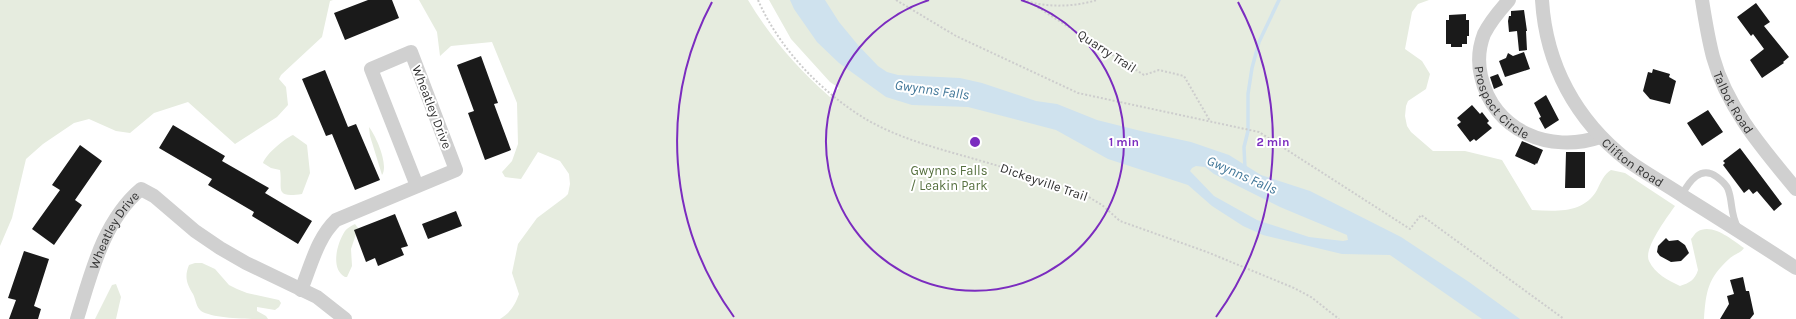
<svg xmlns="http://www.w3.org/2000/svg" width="1796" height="319" viewBox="0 0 1796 319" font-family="Karla,sans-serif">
  <rect width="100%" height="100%" fill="#fff"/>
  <path fill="#e6ecdf" d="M 0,0 L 333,0 L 330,1 L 322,37 L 281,75 L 279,79 L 286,87 L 288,105 L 277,117 L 235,144 L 188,102 L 154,113 L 130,133 L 116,131 L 89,119 L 74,123 L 43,144 L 26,159 L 12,218 L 0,246 Z
    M 419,0 L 748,0 C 770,37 798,69 830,97 L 839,88 L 830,82 L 791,39 L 769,0 L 1429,0 L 1418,4 L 1412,12 L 1405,49 L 1422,61 L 1430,74 L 1426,89 L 1408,101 L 1406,106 L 1405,116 L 1407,126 L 1411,132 L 1433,151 L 1465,151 L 1502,160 L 1532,210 C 1557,211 1583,214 1597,190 C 1601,182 1604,174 1611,170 L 1625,173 L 1675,206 C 1668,216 1643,249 1649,261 C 1655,274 1668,280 1680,286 C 1689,283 1695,280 1698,270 L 1691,239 C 1693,237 1695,233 1697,232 C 1712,222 1732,240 1744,248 C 1741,253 1734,254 1729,259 C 1708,278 1706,291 1704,319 L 500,319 C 511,312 515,305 519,294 L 512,273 L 518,244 L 537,218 L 565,197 L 568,194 L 570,184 L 569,174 L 560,161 L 538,152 L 521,179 L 505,177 L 502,172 L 512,161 L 518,144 L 517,103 L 492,42 L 451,46 L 440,56 L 437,32 Z
    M 369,127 C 376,136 389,165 382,175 L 370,136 Z
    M 293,135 L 307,145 L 310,173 L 302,194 C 273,198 283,189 280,170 L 271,168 L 263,163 C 266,154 284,139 293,135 Z
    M 355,224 L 358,228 L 351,249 L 352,266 L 347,277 L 345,277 C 330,269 337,243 345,231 C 347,228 351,226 355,224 Z
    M 195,263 L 202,263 L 215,269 L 229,285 L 237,289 L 247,293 L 279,300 L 281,303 L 279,307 L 275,310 L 257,307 L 257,311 L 266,316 L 268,319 C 250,319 214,319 201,311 C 196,307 196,300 193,294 C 187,284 184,277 189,265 Z
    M 116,284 L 121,297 L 116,319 L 95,319 L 112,285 Z"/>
  <path fill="#cfe2ee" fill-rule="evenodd" d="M 790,0 L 825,0 L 839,22 L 858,45 L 878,66 L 887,72 L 898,75 L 960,78 L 982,83 L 1036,101 L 1057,104 L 1097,120 L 1145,132 L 1191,142 L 1229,155 L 1261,175 L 1310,191 L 1401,237 L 1469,282 L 1520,319 L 1482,319 L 1390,255 L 1342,254 L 1263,235 L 1243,226 L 1212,206 L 1188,185 L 1108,159 L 1056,130 L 968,107 L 912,105 L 886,97 L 839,63 L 817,42 L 794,9 ZM 1196,166 L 1205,167 L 1214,174 L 1280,207 L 1347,235 L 1348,240 L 1343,241 L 1309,237 L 1257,220 L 1214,196 L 1190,171 L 1192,168 Z"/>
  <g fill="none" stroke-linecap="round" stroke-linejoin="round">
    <path stroke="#cfe2ee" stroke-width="3.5" d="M 1245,169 L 1244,147 L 1248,131 L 1248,94 L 1252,68 L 1259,42 L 1279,0"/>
  </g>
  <path fill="#1a1a1a" d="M 368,0 L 392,0 L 399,18 L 345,40 L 334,13 Z
    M 1756,3 L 1770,22 L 1764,26 L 1789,57 L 1783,62 L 1784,63 L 1762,78 L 1750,60 L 1764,49 L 1753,34 L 1751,36 L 1737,17 Z
    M 1524,10 L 1527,31 L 1526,31 L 1527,50 L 1519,51 L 1517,31 L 1509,32 L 1508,21 L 1509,16 L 1511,16 L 1511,11 Z
    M 1466,14 L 1466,20 L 1469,20 L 1469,36 L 1467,36 L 1467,44 L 1462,44 L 1462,47 L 1451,47 L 1451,44 L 1446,44 L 1446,20 L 1449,20 L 1449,15 Z
    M 1524,52 L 1530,69 L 1505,77 L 1499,61 L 1506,58 L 1508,53 L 1513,56 Z
    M 481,56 L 498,103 L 494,104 L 511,150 L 485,160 L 468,113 L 474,111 L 457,65 Z
    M 1653,69 L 1670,74 L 1669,77 L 1676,81 L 1670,104 L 1650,99 L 1643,91 L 1648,72 L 1652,73 Z
    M 325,70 L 348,127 L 356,124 L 380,180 L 355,190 L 332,134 L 326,136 L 302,79 Z
    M 1498,74 L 1503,85 L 1494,89 L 1490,77 Z
    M 1546,95 L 1559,120 L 1545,129 L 1539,118 L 1541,117 L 1534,103 Z
    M 1472,105 L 1480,114 L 1482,112 L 1489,121 L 1487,123 L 1492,128 L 1476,141 L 1474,139 L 1470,142 L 1457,125 L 1461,122 L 1457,118 Z
    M 1708,110 L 1723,132 L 1702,146 L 1687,123 Z
    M 173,125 L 225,156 L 222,161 L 269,188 L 265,193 L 312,221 L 298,244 L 252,216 L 254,212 L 208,185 L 212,179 L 159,148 Z
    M 1522,141 L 1543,150 L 1537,164 L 1536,163 L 1535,165 L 1515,156 Z
    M 80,145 L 102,161 L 75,200 L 82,205 L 54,245 L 32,229 L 60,190 L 52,185 Z
    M 1740,148 L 1782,204 L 1774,211 L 1757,191 L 1753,194 L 1749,189 L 1744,193 L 1723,165 L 1725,163 L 1723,161 Z
    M 1566,152 L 1585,152 L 1585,188 L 1565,188 Z
    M 456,211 L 462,226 L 428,239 L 422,224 Z
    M 395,214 L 408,246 L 401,248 L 404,255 L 378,266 L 375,258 L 366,262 L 354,230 Z
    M 1666,238 L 1669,241 L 1678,240 L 1685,245 L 1689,253 L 1681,261 L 1671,262 L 1660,256 L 1657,252 L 1658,246 Z
    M 24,251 L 49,259 L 34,306 L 41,309 L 38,319 L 9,319 L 16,300 L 8,298 Z
    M 1743,277 L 1746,291 L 1749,291 L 1754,314 L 1750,319 L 1720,319 L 1729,304 L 1727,296 L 1734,294 L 1730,280 Z"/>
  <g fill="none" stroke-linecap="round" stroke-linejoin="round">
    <path stroke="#cdcdcd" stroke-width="2" stroke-dasharray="2 2" stroke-linecap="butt" d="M 758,0 C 779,48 820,91 864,118 C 899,139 940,149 978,160 C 1013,170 1048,181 1082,193 L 1102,205 L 1120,221 L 1207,252 L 1294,288 L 1311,297 L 1339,319
      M 896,0 L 956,36 L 1078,93 L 1259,132 L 1410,229 L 1421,215 L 1564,319
      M 1023,0 C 1046,8 1074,7 1097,0
      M 1031,3 L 1144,75 L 1159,70 L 1184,76 L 1210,121"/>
    <path stroke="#d0d0d0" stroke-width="7" d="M 1682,195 C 1689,181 1701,165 1717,177 C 1721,180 1726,184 1728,189 C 1733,202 1730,214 1738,228"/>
    <g stroke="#d0d0d0" stroke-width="14">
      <path id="s1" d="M 1509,0 C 1500,10 1490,22 1484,34 C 1479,47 1478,63 1481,76 C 1493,131 1550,154 1600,137"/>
      <path id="s2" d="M 1542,0 C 1546,65 1576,120 1627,160 C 1646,174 1667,185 1686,198 C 1723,221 1759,244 1796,268"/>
      <path id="s3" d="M 1702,0 C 1705,19 1708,38 1713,57 C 1727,108 1763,149 1796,189"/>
      <path d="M 301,290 C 311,266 317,238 336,220 L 456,170 L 411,52 L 371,69 L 417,186"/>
      <path id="s4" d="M 77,319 C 91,274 103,221 141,189 L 154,196 L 195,231 L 220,248 L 246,263 L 317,297 L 345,319"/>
    </g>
  </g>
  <g fill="none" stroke="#7b2cbf" stroke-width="2">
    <path d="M1021 0A149 149 0 1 1 929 0"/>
    <path d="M734 317A298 298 0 0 1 712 2M1238 2A298 298 0 0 1 1216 317"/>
  </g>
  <g text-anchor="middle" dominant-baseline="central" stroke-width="4" stroke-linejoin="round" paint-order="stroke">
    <g font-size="13" fill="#333" stroke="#fff">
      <text transform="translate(1107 51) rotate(33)">Quarry Trail</text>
      <text stroke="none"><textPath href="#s1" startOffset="119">Prospect Circle</textPath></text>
      <text stroke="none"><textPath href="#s3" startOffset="108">Talbot Road</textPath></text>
      <text transform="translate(432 107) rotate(69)">Wheatley Drive</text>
      <text stroke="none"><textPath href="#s2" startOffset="193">Clifton Road</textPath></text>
      <text transform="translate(1044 182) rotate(19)">Dickeyville Trail</text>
      <text stroke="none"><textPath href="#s4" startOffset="97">Wheatley Drive</textPath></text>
    </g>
    <g font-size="13" fill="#56703f" stroke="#fff">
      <text x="949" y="170">Gwynns Falls<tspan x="949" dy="15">/ Leakin Park</tspan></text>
    </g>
    <g font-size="14" font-style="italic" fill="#3f7597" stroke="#fff">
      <text transform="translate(932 90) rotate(8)">Gwynns Falls</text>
      <text transform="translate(1242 175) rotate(24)">Gwynns Falls</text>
    </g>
  </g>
  <circle cx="975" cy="142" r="6" fill="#7b2cbf" stroke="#fff" stroke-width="2"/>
  <g font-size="12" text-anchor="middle" font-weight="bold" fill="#7b2cbf" stroke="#fff" stroke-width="4" stroke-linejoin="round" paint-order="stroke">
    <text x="1124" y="146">1 min</text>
    <text x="1273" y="146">2 min</text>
  </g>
</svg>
